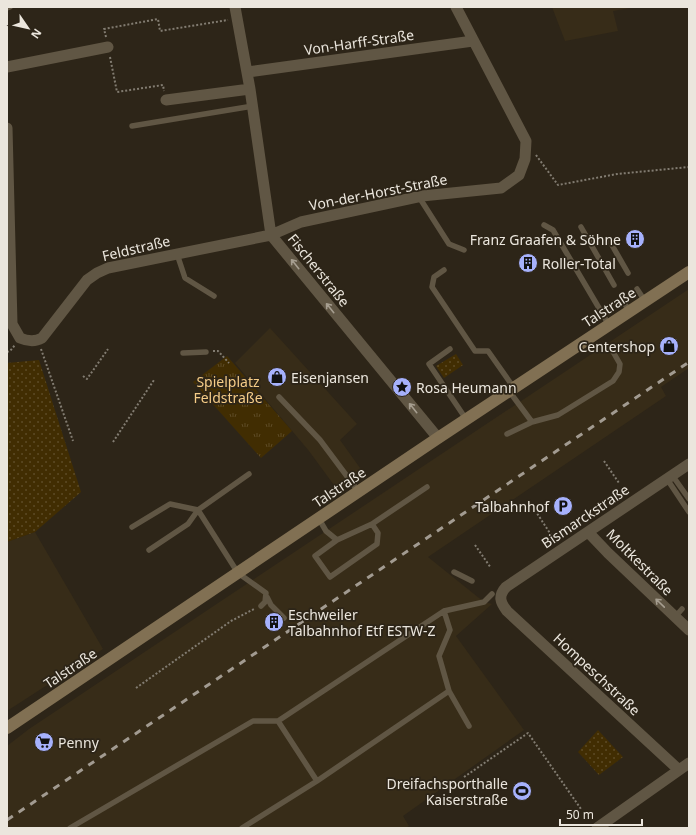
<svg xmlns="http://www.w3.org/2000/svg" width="696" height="835" viewBox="0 0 696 835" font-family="'Noto Sans',sans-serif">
  <defs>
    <pattern id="grass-dots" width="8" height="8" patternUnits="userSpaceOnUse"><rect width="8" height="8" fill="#412d02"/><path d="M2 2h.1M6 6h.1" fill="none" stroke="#5d4b26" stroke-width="1.8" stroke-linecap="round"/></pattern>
    <pattern id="park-tufts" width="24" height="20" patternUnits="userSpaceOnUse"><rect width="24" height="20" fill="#412d02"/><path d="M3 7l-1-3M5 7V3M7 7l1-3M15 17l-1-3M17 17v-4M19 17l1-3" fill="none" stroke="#5d4b26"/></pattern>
  </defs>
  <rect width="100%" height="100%" fill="#2d2518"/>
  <path fill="#372c18" d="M 552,7 L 635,7 L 613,11 L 618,31 L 565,41 Z
    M 689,289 L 689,368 L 661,387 L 666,396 L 428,557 L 484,602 L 492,604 L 456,636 L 524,730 L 403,816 L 409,826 L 406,828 L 7,828 L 7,746 L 29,729 Z
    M 270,328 L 357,424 L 340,440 L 365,475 L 339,492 L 309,451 L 235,363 Z
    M 35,532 L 103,649 L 7,711 L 7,542 Z"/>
  <path fill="url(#grass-dots)" d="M 456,354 L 463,365 L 444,378 L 436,366 Z
    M 39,360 L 81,492 L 35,532 L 7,542 L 7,363 Z
    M 598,730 L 623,757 L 599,775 L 578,752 Z"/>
  <path fill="url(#park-tufts)" d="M 227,356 L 292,431 L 261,458 L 193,382 Z"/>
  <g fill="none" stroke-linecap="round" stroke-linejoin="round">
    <path stroke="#827c71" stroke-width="2" stroke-dasharray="2 2" stroke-linecap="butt" d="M 106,37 L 104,29 L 158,19 L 160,31 L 228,20
      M 110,57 L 117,92 L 163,85 L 164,91
      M 536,155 L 558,185 L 617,174 L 689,167
      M 41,349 L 73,441
      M 213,351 L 218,351 L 229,363
      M 7,352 L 10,351 L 15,345
      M 83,376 L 87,379 L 108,349
      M 113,442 L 154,380
      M 604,461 L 619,483
      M 533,507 L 555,541
      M 475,545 L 491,568
      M 136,688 L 231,621 L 254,609
      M 464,777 L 528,733 L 581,809"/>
    <path stroke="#605644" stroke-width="5.5" d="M 7,8 L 10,7
      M 132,126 L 253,106
      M 419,197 L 449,244 L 464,250
      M 544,225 L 553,230 L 609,325
      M 581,227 L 614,285
      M 609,240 L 628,273
      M 177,254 L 185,278 L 214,296
      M 444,270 L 434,277 L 432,287 L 475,351 L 488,351 L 514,388
      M 637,289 L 645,301
      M 622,299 L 629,311
      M 450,349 L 429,364 L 466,419
      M 183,353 L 206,352
      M 509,391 L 532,422
      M 279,397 L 320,440 L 358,491
      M 507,434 L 532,422 L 558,415 L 613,381 L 619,372 L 620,364 L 612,350
      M 672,475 L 689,499
      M 667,479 L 689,512
      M 319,519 L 326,531 L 337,540 L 372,524 L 427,487
      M 132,527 L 170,504 L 198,510 L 238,573 L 266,593 L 265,602 L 261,606
      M 337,540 L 315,556 L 330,577 L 377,544 L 378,533 L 372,524
      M 149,550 L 188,524 L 198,510 L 249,474
      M 454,572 L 472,581
      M 267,597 L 271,605 L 284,618
      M 675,617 L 682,609
      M 449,691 L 469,726
      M 317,781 L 278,721 L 444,611
      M 70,828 L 253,721 L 278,721
      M 242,828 L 317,781 L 449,691 L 439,656 L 450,630 L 444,611 L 484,602 L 492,594"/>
    <path stroke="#605644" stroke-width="11" d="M 235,7 L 250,89 L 271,235 L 438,438
      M 7,67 L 108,47
      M 248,72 L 473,41
      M 166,100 L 250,89
      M 7,128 L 12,324 L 20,338 C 27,341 35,342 42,338 L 87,280 L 97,273 L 108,268 L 271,235 L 301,222 L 422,196 L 501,188 L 519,175 L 525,159 L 526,141 L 456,7
      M 588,532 L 608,553 L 689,630
      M 679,770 L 507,611 C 500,602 498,596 506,587 L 689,464
      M 597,828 L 689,763"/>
    <path stroke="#817053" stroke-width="12" d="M 7,728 L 438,438 L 689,272"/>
    <path stroke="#a29b91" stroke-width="3" stroke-dasharray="7 7" stroke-linecap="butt" d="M 7,820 L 689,362"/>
  </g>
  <defs><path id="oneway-shaft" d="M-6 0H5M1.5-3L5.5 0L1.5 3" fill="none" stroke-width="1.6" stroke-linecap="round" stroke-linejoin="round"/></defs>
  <g stroke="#a69e90">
    <use href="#oneway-shaft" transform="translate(295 264) rotate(-129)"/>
    <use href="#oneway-shaft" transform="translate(330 308) rotate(-129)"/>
    <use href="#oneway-shaft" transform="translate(413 408) rotate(-129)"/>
    <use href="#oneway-shaft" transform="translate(660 603) rotate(-136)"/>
  </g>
  <defs>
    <g id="building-disc" transform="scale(1)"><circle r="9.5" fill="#a6b1fc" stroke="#2d2518"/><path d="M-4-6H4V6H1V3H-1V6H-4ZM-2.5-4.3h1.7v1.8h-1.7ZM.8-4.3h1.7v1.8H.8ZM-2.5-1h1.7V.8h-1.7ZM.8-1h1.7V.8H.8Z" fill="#111"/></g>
    <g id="shop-disc" transform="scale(1)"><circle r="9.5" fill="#a6b1fc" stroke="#2d2518"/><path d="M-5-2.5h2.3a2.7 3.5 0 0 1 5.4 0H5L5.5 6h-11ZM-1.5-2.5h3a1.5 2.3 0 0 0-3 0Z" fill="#111"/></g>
    <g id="sight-disc" transform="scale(1)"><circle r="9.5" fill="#a6b1fc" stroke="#2d2518"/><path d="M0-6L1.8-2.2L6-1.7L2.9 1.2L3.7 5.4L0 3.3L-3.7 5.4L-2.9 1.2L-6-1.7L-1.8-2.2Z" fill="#111"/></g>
    <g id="parking-disc" transform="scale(1)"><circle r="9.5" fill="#a6b1fc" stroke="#2d2518"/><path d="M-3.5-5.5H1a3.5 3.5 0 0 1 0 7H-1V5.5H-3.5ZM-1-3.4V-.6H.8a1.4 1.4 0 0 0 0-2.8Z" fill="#111"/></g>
    <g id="supermarket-disc" transform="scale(1)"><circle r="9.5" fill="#a6b1fc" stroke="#2d2518"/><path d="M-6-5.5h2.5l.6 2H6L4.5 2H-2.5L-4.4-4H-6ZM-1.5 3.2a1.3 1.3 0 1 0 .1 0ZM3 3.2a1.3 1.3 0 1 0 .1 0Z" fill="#111"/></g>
    <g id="stadium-disc" transform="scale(1)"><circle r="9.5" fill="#a6b1fc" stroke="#2d2518"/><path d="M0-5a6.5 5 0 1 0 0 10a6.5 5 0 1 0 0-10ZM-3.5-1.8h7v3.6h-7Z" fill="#111"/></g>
  </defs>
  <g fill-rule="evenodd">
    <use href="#building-disc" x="635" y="239"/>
    <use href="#building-disc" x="528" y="263"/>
    <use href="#shop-disc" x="669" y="346"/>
    <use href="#shop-disc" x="277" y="377"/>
    <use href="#sight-disc" x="402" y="387"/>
    <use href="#parking-disc" x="563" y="506"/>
    <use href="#building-disc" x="274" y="622"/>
    <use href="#supermarket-disc" x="44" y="742"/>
    <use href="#stadium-disc" x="522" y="791"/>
  </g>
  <g text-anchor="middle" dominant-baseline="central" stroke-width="3.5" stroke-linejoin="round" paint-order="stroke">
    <g font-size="14" fill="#ebe6dd" stroke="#2d2518">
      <text transform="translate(359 42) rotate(-8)">Von-Harff-Straße</text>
      <text transform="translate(378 192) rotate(-11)">Von-der-Horst-Straße</text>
      <text transform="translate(136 248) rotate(-13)">Feldstraße</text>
      <text transform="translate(319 270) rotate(51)">Fischerstraße</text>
      <text transform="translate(609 307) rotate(-33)">Talstraße</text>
      <text transform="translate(339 487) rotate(-34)">Talstraße</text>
      <text transform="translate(585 516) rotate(-34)">Bismarckstraße</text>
      <text transform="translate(640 562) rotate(45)">Moltkestraße</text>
      <text transform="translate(70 668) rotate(-34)">Talstraße</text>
      <text transform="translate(597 674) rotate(43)">Hompeschstraße</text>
    </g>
    <g font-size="14" fill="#ebe6dd" stroke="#2d2518" text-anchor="start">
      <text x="621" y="239" text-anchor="end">Franz Graafen &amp; Söhne</text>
      <text x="542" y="263">Roller-Total</text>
      <text x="655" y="346" text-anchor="end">Centershop</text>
      <text x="291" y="377">Eisenjansen</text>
      <text x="416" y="387">Rosa Heumann</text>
      <text x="549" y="506" text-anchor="end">Talbahnhof</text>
      <text x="288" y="614">Eschweiler<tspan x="288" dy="16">Talbahnhof Etf ESTW-Z</tspan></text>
      <text x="58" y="742">Penny</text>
      <text x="508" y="783" text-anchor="end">Dreifachsporthalle<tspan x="508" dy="16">Kaiserstraße</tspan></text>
    </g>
    <g font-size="14" fill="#f5cc87" stroke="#2d2518">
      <text x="228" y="381">Spielplatz<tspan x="228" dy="16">Feldstraße</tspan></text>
    </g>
  </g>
  <rect width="696" height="835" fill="none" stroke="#ebe6dd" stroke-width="16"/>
  <g transform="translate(28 28) rotate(124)" stroke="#2d2518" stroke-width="3" paint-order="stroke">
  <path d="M0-3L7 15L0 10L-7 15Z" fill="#ebe6dd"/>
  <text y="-6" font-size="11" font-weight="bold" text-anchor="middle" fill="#ebe6dd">N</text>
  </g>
  <path d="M560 819v6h82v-6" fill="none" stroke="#ebe6dd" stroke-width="2"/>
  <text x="566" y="819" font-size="12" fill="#ebe6dd" stroke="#2d2518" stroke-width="3" paint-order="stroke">50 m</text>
</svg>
